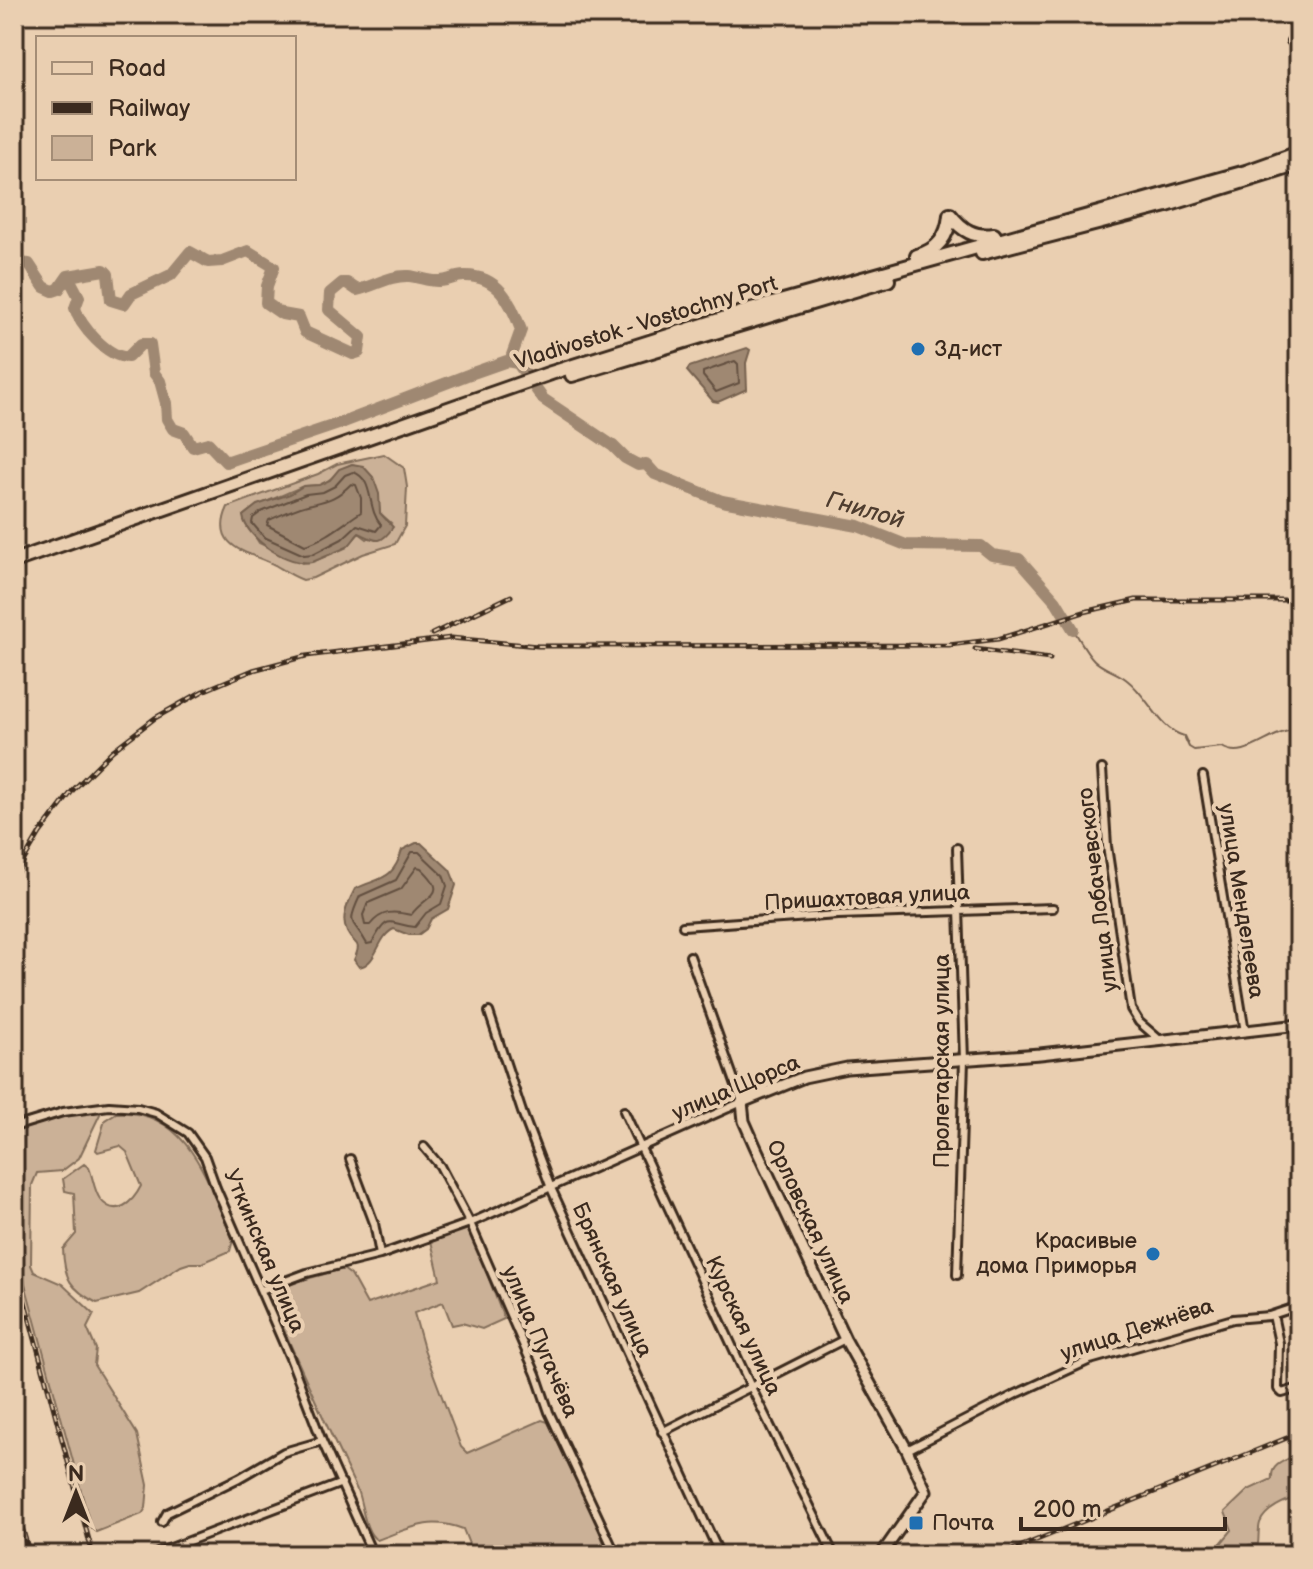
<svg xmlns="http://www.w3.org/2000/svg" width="1313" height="1569" viewBox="0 0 1313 1569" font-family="'Balsamiq Sans',sans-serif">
  <rect width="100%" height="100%" fill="#eacfb1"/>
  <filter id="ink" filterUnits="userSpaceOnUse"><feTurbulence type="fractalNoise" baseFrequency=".0125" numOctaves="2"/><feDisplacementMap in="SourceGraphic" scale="16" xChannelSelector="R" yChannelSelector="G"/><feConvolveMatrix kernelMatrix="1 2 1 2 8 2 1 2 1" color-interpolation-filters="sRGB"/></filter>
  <g filter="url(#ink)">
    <path fill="#cbb197" stroke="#836e5a" stroke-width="2" fill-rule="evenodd" d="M 384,454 L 404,468 L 407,487 L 405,526 L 395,544 L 363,554 L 313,578 L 303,580 C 292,576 285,571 275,565 C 249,552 209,548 228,507 L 318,474 L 337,464 ZM 352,464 C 377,469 377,492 380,513 L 391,523 L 367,539 L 359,533 L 348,546 L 315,561 L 302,563 L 259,543 L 243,516 C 259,502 282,496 301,487 C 307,485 314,486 320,485 C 332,481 337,470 352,464 Z
      M 102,1110 L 79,1158 L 62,1171 L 37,1173 L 32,1185 L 31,1265 L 34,1272 L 62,1284 L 94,1314 L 87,1328 L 96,1349 L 94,1365 L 137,1434 L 148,1485 L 146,1508 L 142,1514 L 96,1532 L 91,1528 L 14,1243 L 14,1131 L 63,1114 Z
      M 116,1113 C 190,1108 209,1186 233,1240 L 230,1251 L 202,1263 L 190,1263 L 181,1266 L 139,1293 L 97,1303 C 70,1289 64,1278 63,1249 L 76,1234 L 74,1193 L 65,1191 L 63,1179 L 84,1164 L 89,1168 C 93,1177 94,1191 100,1199 C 116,1219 133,1202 141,1186 L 127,1152 L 120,1146 L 98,1152 L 96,1150 L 105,1120 Z
      M 462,1229 L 468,1229 L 472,1234 L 504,1319 L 482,1329 L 462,1323 L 452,1325 L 443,1302 L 414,1313 L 424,1349 L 461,1447 L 467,1453 L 542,1420 L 548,1422 L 597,1524 L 608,1555 L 463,1555 L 469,1544 L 463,1529 C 427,1516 409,1529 377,1540 C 364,1532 363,1505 357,1490 C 328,1429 300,1367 273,1305 L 272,1296 L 295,1282 L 343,1269 L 351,1275 L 367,1304 L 440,1279 L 431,1241 Z
      M 1299,1454 L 1299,1497 C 1286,1500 1265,1509 1260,1523 C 1258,1529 1259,1537 1258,1544 L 1249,1545 L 1244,1555 L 1216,1555 L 1217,1548 L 1232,1530 L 1225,1512 L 1248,1490 L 1272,1479 C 1270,1464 1286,1460 1299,1454 Z"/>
    <path fill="#9f8872" stroke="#776250" stroke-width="2" d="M 747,348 L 750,350 L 746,363 L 747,389 L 718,402 L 713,401 L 687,371 L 689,367 Z
      M 352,464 L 363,466 L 373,477 L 379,494 L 380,513 L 393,527 C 379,548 374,539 359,533 C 355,537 351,544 347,547 C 343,549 315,561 312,562 C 290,567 246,539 243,516 L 257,505 L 290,494 L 303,486 L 319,485 L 330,480 L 339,469 Z
      M 416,843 L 421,843 L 450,870 L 456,885 L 448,909 L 431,919 L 426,929 L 418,935 L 409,935 L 394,929 C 377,936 378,964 359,967 L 354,960 C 363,939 354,947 347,932 C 340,917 348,903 355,889 C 380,877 393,881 402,850 Z"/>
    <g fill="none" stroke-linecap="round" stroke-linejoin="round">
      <path stroke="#635040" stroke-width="2" d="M 735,361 L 738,364 L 739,383 L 716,392 L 703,376 L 703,372 Z
        M 353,472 C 375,479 366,508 381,525 L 376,531 L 357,525 L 342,539 L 313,554 L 304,555 L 264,537 L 252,523 L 253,518 L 261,512 L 306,494 L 323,492 L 335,486 L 345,475 Z
        M 351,484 L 356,485 L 361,498 L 361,512 C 344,523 326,539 305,545 L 267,525 L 269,520 C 282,515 298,506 312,504 C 330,500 338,497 351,484 Z
        M 412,852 L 419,852 L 443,875 L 447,886 L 441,904 L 426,913 L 415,927 C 389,925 389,911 372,943 L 367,944 C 354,919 345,928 360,896 L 396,880 Z
        M 417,867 L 421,868 C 451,896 427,893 411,915 C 394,911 382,910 370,925 L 365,925 L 363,915 L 368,903 L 401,889 Z"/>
      <path stroke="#776250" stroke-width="2" d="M 1073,629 C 1079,638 1086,652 1094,660 C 1103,669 1117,672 1127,680 C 1148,696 1159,729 1184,736 L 1189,747 L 1194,750 L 1222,747 C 1241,759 1261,741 1279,734 C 1285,731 1292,730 1299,729
        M 14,1553 L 17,1555"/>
      <path stroke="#9f8872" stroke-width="12" d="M 14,276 L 17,274 L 19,263 L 29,264 L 44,287 L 53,291 L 59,289 L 68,276 L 104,270 L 108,274 L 111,300 L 124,304 L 131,294 L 171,275 L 190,252 L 208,262 L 222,261 L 248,251 L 274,267 L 267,286 L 266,303 L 282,314 L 299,317 L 305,332 L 353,354 L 359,352 L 361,337 L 329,310 L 330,293 L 342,283 L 347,283 L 357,290 C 375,286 390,275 409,276 C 420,277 429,282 440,281 C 448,281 456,276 464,276 C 498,275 511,302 521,330 L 512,355 L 543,399 L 613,446 L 625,458 L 638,465 L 646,464 L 655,474 L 722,501 L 858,526 L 906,545 L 981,546 L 992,555 L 1019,559 L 1056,601 L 1073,629
        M 68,276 L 79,297 L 75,308 C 80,326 108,358 128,357 L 141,344 L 150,344 L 154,373 L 160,381 L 166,403 L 167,419 L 173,429 L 184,433 L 193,447 L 208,443 L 226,462 L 344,422 L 470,374 L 507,361 L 517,363"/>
      <g stroke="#3b2a1e" stroke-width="12">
        <path id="street" d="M 1291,41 L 1299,37
          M 1102,769 L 1107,846 L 1131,1009 L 1139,1022 L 1161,1041
          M 1203,776 L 1245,1032
          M 957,848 L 964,1060 L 957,1275
          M 683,926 L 838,915 L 1053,908
          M 489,1012 L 522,1112 L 551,1188 L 720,1555
          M 624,1111 L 751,1387 L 834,1555
          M 14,1127 L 63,1112 L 109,1106 L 138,1108 L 156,1113 L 188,1133 L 205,1157 L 216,1188 L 290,1358 L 322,1441 L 373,1555
          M 424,1147 L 440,1166 L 470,1223 L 536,1374 L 549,1412 L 616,1555
          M 350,1159 L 374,1223 L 380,1255
          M 261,1290 L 307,1273 L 380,1255 L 470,1223 L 742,1102 L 690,956
          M 1273,1315 L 1279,1343 L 1278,1389 L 1282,1393 L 1299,1388
          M 662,1432 L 845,1339
          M 907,1450 L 1014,1395 L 1090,1360 L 1233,1319 L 1269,1316 L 1299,1306
          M 162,1522 L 167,1513 L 239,1478 L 284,1452 L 322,1441
          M 152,1555 L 342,1483
          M 356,1555 L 370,1549"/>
      </g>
      <g stroke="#3b2a1e" stroke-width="15">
        <path id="secondary" d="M 881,1555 L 926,1491 L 907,1450 L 845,1339 L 755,1146 L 744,1121 L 742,1102 L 804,1077 L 847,1068 L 1040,1054 L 1299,1025"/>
      </g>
      <g stroke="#3b2a1e" stroke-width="18">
        <path id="highway" d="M 950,215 C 962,230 974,238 994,235
          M 982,253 L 1167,205 L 1299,164
          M 917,256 C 938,250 948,237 950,215
          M 572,375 L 888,280
          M 14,561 L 551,373 L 751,310 L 1246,172 L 1299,153"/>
      </g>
      <use href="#street" stroke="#eacfb1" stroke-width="6"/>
      <use href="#secondary" stroke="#eacfb1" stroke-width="9"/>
      <use href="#highway" stroke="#eacfb1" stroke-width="12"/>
      <g stroke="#3b2a1e" stroke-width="5">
        <path id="rail" d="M 432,634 L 511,596
          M 975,649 L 1050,659
          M 14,877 L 40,833 L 73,790 L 112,751 L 155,718 L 203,691 L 253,670 L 306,656 L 451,638 L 538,646 L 949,645 L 998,639 L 1084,612 L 1136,600 L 1299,600
          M 14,1261 L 93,1555
          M 14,1499 L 30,1555
          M 1000,1555 L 1299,1433"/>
      </g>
      <use href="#rail" stroke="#eacfb1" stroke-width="2" stroke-dasharray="6" stroke-linecap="butt"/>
    </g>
  </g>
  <g fill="#1f6fb2" stroke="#eacfb1" stroke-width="3">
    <circle cx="918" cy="349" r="8"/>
    <circle cx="1153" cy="1254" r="8"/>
    <rect x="908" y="1515" width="16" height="16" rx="4"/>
  </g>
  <g text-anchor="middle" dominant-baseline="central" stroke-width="8" stroke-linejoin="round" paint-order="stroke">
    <g font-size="22" fill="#3b2a1e" stroke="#eacfb1">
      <text transform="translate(646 323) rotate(-17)">Vladivostok - Vostochny Port</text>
      <text transform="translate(1098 890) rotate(-97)">улица Лобачевского</text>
      <text transform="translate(867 898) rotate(-3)">Пришахтовая улица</text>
      <text transform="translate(1241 901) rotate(81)">улица Менделеева</text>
      <text transform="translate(942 1061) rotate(-90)">Пролетарская улица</text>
      <text transform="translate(736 1088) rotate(-23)">улица Щорса</text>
      <text transform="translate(810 1222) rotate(65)">Орловская улица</text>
      <text transform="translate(264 1251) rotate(67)">Уткинская улица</text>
      <text transform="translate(612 1280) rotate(66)">Брянская улица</text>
      <text transform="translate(743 1326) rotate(65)">Курская улица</text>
      <text transform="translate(1137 1330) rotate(-18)">улица Дежнёва</text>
      <text transform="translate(540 1342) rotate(67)">улица Пугачёва</text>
    </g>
    <g font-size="22" fill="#3b2a1e" stroke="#eacfb1" text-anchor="start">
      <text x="934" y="349">3д-ист</text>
      <text x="1137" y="1241" text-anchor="end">Красивые<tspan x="1137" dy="25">дома Приморья</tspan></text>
      <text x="932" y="1523">Почта</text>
    </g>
    <g font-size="24" font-style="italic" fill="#4f3d2f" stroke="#eacfb1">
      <text transform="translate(865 510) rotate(16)">Гнилой</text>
    </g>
  </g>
  <rect width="1313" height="1569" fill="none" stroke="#eacfb1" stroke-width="48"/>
  <rect x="24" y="24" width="1265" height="1521" fill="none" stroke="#3b2a1e" stroke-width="3" filter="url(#ink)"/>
  <rect x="36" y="36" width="260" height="144" fill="#eacfb1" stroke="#a48d76" stroke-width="2"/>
  <rect x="52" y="62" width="40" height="12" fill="#eacfb1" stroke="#a48d76" stroke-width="2"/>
  <text x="108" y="76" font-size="24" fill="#3b2a1e">Road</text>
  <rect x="52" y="102" width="40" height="12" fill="#3b2a1e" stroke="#a48d76" stroke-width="2"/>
  <text x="108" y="116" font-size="24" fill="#3b2a1e">Railway</text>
  <rect x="52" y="136" width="40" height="24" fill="#cbb197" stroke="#a48d76" stroke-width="2"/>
  <text x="108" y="156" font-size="24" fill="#3b2a1e">Park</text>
  <g transform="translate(76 1493)" stroke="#eacfb1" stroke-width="6" paint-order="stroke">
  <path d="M0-6L14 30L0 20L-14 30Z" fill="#3b2a1e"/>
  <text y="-12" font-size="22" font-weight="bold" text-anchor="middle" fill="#3b2a1e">N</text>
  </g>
  <path d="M1021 1517v12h204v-12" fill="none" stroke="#3b2a1e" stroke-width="4"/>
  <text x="1033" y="1517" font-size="24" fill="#3b2a1e" stroke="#eacfb1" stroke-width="6" paint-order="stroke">200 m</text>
</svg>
